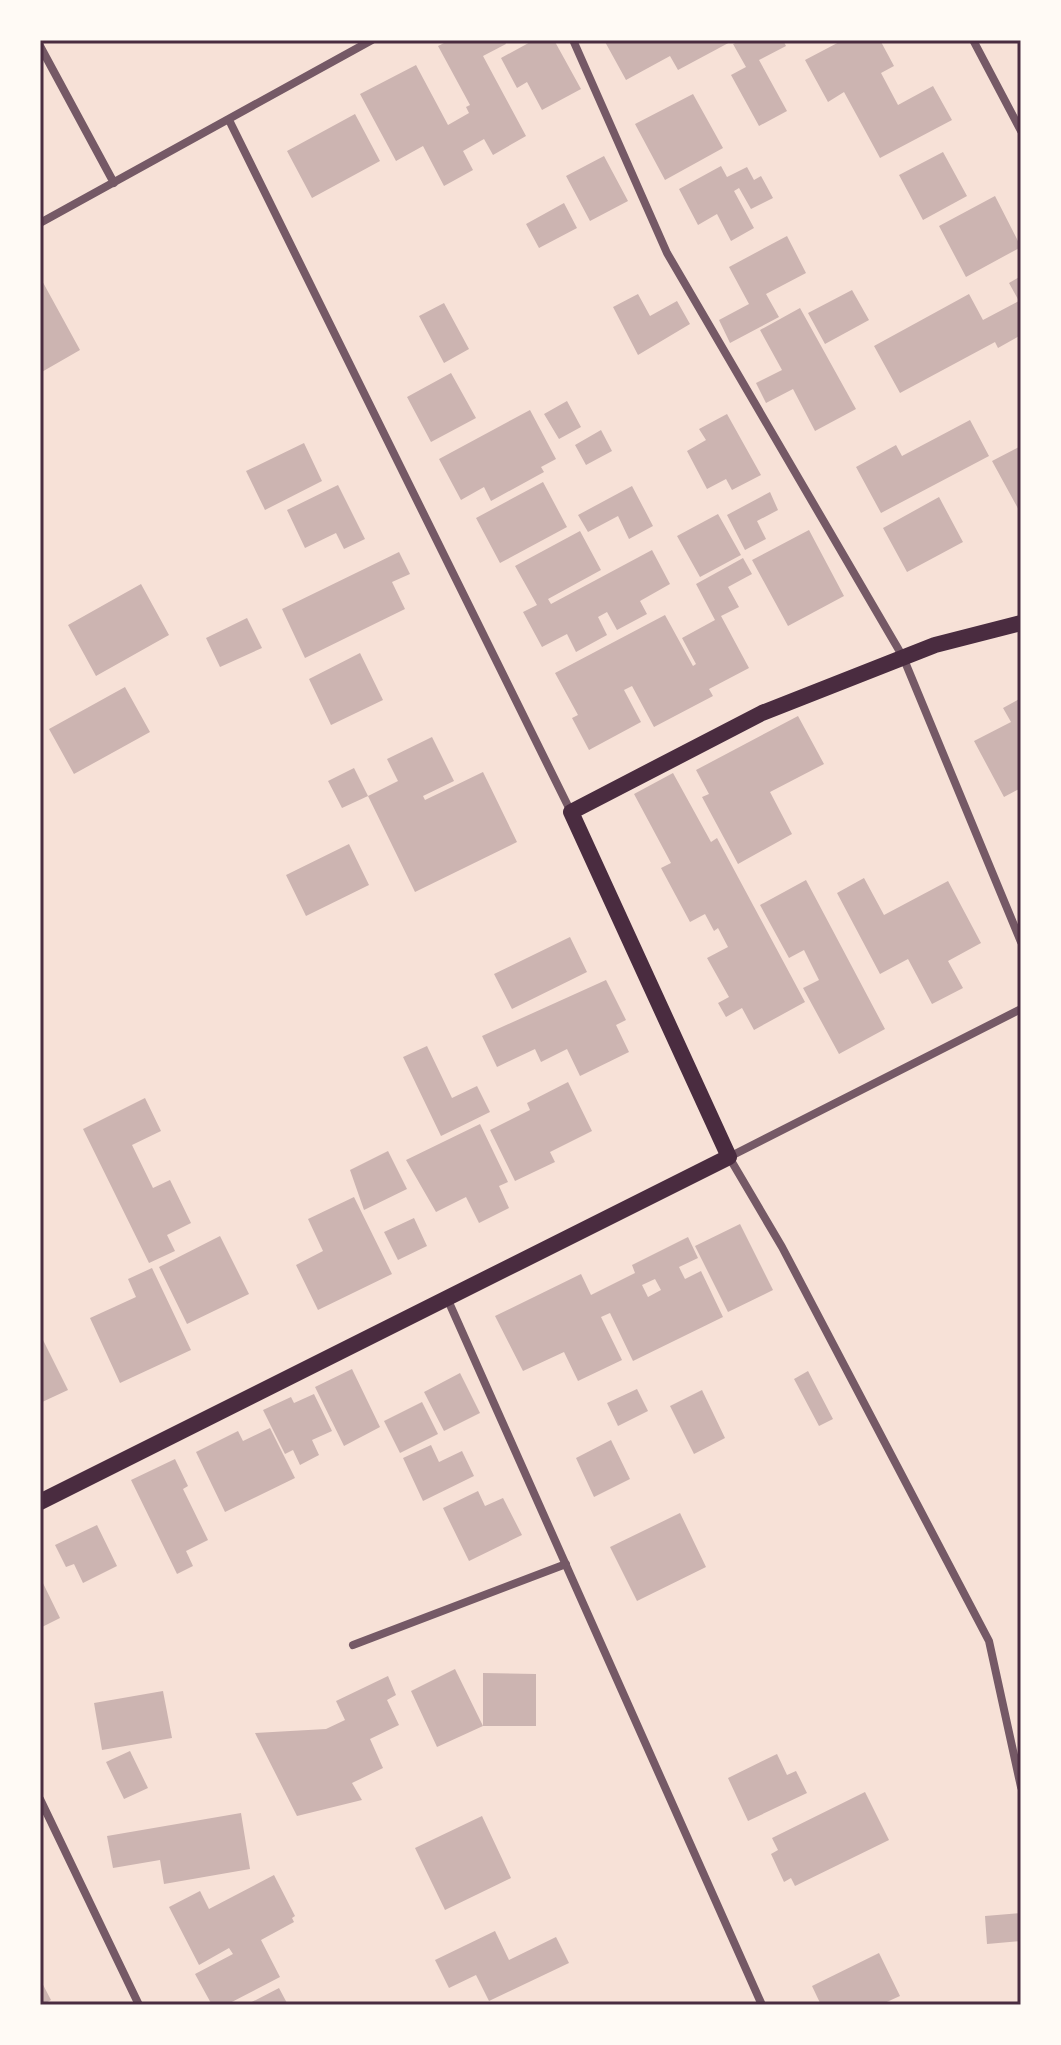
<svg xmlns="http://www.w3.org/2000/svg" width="1061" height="2045" viewBox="0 0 1061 2045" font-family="'IBM Plex Serif',serif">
  <rect width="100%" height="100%" fill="#f7e1d7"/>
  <path fill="#ccb4b1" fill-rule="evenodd" d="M 450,40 L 504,40 L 506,44 L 483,56 L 526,136 L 493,155 L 484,139 L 463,151 L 473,170 L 444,186 L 423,146 L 396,161 L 360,94 L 416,65 L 448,125 L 469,113 L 466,107 L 470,105 L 438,46 Z
    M 534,40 L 554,40 L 581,89 L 542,110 L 527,82 L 517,88 L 501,58 Z
    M 604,40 L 734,40 L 678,70 L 670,56 L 626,80 Z
    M 742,40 L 783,40 L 786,46 L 759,60 L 787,111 L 759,126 L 731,75 L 746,67 L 733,44 Z
    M 843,40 L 880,40 L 894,66 L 881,73 L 898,105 L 933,86 L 952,120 L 880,158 L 844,92 L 828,102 L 805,60 Z
    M 693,94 L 723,148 L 665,180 L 635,124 Z
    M 355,114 L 380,161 L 312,198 L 287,151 Z
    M 943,152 L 967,196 L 923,220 L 899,175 Z
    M 604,156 L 628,201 L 590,221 L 566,176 Z
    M 721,166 L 727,177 L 747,167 L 754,180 L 761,176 L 773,198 L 751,209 L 739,188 L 734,191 L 754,228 L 731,241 L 717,214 L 698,225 L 679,189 Z
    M 995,196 L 1021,247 L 966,277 L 939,226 Z
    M 564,203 L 577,228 L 539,248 L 526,224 Z
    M 787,236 L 806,273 L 766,294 L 779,317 L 730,343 L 719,320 L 749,304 L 729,267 Z
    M 1021,276 L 1021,335 L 998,348 L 995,342 L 900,393 L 874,346 L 969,294 L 983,320 L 1019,301 L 1009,283 Z
    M 40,277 L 80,350 L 40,373 Z
    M 852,290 L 869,320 L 825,344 L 808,313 Z
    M 638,294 L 650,316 L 677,301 L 690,324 L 638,355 L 613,307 Z
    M 444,303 L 469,349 L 444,363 L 419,316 Z
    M 800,308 L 856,409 L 815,431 L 793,389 L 766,403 L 756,383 L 782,370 L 760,330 Z
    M 451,373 L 476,418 L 431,442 L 407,397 Z
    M 567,401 L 581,427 L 559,439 L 544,414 Z
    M 530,410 L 556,459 L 541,467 L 544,472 L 491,501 L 484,487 L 461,500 L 439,459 Z
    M 727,414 L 761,475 L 732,490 L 726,479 L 707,489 L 687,451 L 706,440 L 699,429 Z
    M 970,420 L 989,456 L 881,513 L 856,467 L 896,445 L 902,456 Z
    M 601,430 L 612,451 L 586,465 L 575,445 Z
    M 304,443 L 322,481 L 265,510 L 246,471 Z
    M 1021,446 L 1021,514 L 992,461 Z
    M 543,482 L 567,527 L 500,563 L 476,518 Z
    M 338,485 L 365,539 L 344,549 L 336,533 L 305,548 L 287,510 Z
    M 632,486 L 653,526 L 629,539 L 618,516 L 588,532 L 578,515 Z
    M 770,492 L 778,510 L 757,521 L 766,539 L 745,550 L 727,515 Z
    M 939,497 L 963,542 L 907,572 L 883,528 Z
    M 718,514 L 741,555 L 700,577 L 677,536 Z
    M 809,530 L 844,596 L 788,626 L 752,560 Z
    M 580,531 L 601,570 L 548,599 L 551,604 L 652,550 L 670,584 L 640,601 L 647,614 L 617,630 L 607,612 L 598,617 L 607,635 L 576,652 L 567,634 L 542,647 L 523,612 L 537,605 L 515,566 Z
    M 399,552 L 410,574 L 392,582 L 405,609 L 305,658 L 282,609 Z
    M 743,558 L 752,574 L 728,587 L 739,607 L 721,616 L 749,668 L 709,689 L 713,696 L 654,727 L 632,686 L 624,690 L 641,722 L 589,750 L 572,718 L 578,715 L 555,673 L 665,615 L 693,666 L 696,664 L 682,638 L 715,620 L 696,584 Z
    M 141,584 L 169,635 L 96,676 L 68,625 Z
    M 247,618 L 262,648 L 220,667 L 206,638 Z
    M 360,653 L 383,700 L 331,725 L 309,679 Z
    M 125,687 L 150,732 L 74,774 L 49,729 Z
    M 1021,698 L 1021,788 L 1004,797 L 974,741 L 1011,722 L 1003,708 Z
    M 798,716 L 824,764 L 770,792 L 792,834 L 738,864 L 702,797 L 709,794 L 696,770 Z
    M 432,737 L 454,781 L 423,796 L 425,800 L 483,772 L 517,842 L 415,892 L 368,796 L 398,781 L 387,759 Z
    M 354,768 L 368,796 L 342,808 L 328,781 Z
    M 673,773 L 711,842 L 717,838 L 805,1002 L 754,1030 L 742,1008 L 726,1017 L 718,1003 L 729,997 L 707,958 L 728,947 L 718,928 L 714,931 L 705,914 L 690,922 L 661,868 L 671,863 L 634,794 Z
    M 349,844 L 369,885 L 306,916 L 286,875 Z
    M 864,878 L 884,915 L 948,881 L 981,943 L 948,961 L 963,988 L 932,1004 L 908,959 L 880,974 L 837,893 Z
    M 806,880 L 885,1029 L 839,1054 L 803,988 L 819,980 L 804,950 L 789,958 L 760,905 Z
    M 570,937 L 587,972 L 512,1009 L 494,974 Z
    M 606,980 L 626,1020 L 616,1025 L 629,1052 L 580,1076 L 567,1049 L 541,1062 L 535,1049 L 497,1067 L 482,1036 Z
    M 427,1046 L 452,1098 L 477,1086 L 490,1112 L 441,1136 L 403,1057 Z
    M 568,1082 L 592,1131 L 550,1152 L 555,1162 L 515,1181 L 490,1130 L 530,1110 L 527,1103 Z
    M 145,1098 L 161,1131 L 132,1145 L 153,1188 L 170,1180 L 191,1223 L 167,1235 L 175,1251 L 149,1263 L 83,1129 Z
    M 480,1124 L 508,1182 L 499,1186 L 509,1208 L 479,1223 L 466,1197 L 436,1212 L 406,1160 Z
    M 388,1151 L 407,1189 L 364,1210 L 350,1170 Z
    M 354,1197 L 392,1274 L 318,1310 L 296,1265 L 323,1251 L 308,1219 Z
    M 414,1218 L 427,1246 L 398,1260 L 384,1232 Z
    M 740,1224 L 773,1290 L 728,1312 L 695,1246 Z
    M 220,1236 L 249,1294 L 187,1324 L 159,1267 Z
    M 688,1237 L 698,1258 L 679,1267 L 685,1279 L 701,1271 L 723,1317 L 633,1361 L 610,1313 L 601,1317 L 622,1360 L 578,1381 L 564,1352 L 523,1371 L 495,1316 L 581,1274 L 591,1295 L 635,1273 L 632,1265 ZM 655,1279 L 661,1290 L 648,1297 L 642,1285 Z
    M 152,1268 L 191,1350 L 120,1383 L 90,1318 L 136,1297 L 128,1279 Z
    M 40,1334 L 68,1390 L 40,1403 Z
    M 352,1369 L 380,1427 L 344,1446 L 315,1387 Z
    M 808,1371 L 833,1419 L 819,1426 L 794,1379 Z
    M 460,1373 L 480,1413 L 444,1431 L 424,1392 Z
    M 637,1389 L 648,1411 L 618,1426 L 607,1403 Z
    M 702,1390 L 725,1438 L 694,1454 L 670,1406 Z
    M 314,1394 L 332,1431 L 312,1440 L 319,1455 L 300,1465 L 293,1450 L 285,1454 L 263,1410 L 291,1397 L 294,1403 Z
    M 422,1402 L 438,1434 L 400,1453 L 384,1421 Z
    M 270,1428 L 295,1478 L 225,1512 L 196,1452 L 238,1431 L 243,1441 Z
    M 611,1440 L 630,1479 L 594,1497 L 576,1458 Z
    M 431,1445 L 439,1462 L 462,1451 L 474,1476 L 423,1501 L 403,1458 Z
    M 175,1459 L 188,1486 L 183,1489 L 208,1540 L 186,1551 L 193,1566 L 177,1574 L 131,1480 Z
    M 478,1491 L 485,1506 L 503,1498 L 522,1535 L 469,1561 L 443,1508 Z
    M 680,1513 L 706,1567 L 637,1601 L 610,1547 Z
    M 97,1525 L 117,1566 L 83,1583 L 74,1564 L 66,1567 L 55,1545 Z
    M 40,1577 L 60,1618 L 40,1628 Z
    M 455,1669 L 483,1726 L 437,1747 L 411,1691 Z
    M 483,1673 L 536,1674 L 536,1726 L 483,1726 Z
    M 388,1676 L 396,1695 L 387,1700 L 399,1725 L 370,1739 L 383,1768 L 352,1783 L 362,1800 L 297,1816 L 255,1733 L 326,1729 L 345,1720 L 336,1701 Z
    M 163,1691 L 172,1738 L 102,1750 L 94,1703 Z
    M 130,1751 L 148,1788 L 124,1799 L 106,1762 Z
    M 777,1754 L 787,1775 L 796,1771 L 807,1793 L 748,1821 L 728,1778 Z
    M 865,1792 L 889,1840 L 795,1886 L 791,1878 L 784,1882 L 771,1854 L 778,1850 L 772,1838 Z
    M 241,1813 L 250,1869 L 164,1884 L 160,1860 L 113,1868 L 107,1836 Z
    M 482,1816 L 511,1878 L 445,1910 L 415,1848 Z
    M 274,1875 L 295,1916 L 292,1918 L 294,1922 L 261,1940 L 280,1977 L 226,2005 L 212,2005 L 195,1974 L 233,1954 L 229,1948 L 199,1965 L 169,1907 L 200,1891 L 209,1909 Z
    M 1021,1913 L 1021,1941 L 987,1944 L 985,1916 Z
    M 495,1931 L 509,1960 L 556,1937 L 569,1963 L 489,2001 L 476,1975 L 449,1988 L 435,1960 Z
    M 879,1953 L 900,1996 L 880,2005 L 821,2005 L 812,1986 Z
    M 40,1979 L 51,2000 L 42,2005 L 40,2005 Z
    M 279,1988 L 288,2005 L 246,2005 Z"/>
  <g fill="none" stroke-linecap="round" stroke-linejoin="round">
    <path stroke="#755966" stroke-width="8" d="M 573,40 L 667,253 L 903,657 L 1021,942
      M 973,40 L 1021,131
      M 40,46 L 114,183
      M 229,120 L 571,812
      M 40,223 L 372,40
      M 1021,1009 L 729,1157 L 782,1247 L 989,1641 L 1021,1787
      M 447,1298 L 762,2005
      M 353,1645 L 566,1564
      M 40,1799 L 139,2005"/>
    <path stroke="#4a2c40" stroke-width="16" d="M 40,1502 L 729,1157 L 571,812 L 762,713 L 935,645 L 1021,623"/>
  </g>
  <rect width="1061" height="2045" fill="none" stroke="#fffaf5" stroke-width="84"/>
  <rect x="42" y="42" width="977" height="1961" fill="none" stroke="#4a2c40" stroke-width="3"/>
</svg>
